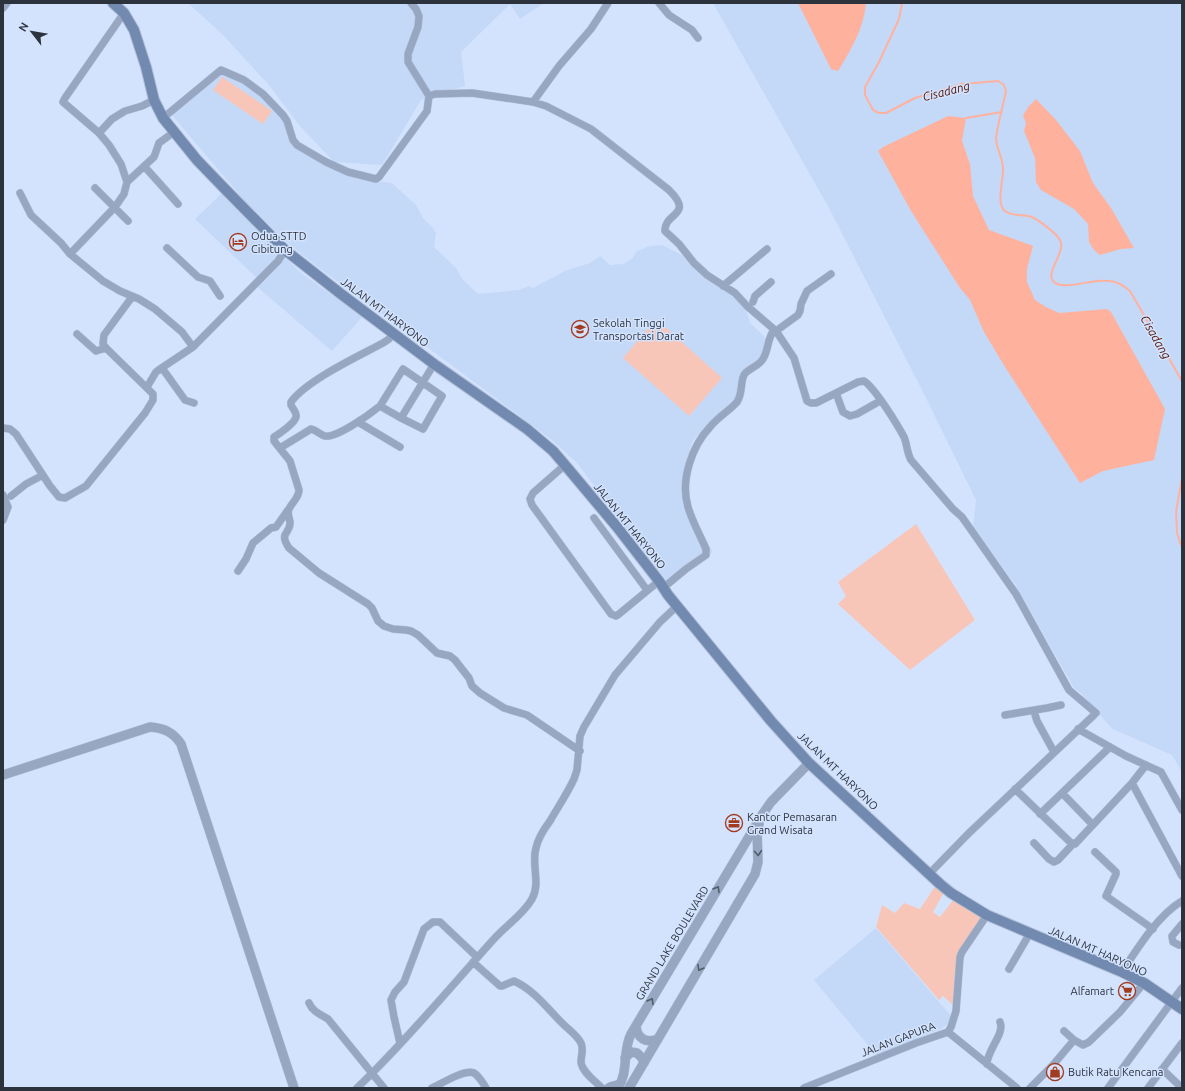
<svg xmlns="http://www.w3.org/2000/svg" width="1185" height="1091" viewBox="0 0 1185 1091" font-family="Ubuntu,sans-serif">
  <rect width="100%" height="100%" fill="#d3e3fe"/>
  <path fill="#c4d8f8" d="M 188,3 L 544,3 L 520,19 L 510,4 L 461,52 L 465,86 L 421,100 L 382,165 L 334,162 L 300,126 L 268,84 L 224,36 Z
    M 713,3 L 1182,3 L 1182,772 L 1172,755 L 1113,729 L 1091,706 L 1081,693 L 1074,688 L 1015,584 L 973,527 L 976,500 L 925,396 L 829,208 Z
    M 220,71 L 242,78 L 282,118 L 290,141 L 365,179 L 392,183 L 416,205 L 423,218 L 433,228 L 436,233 L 434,247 L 456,268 L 462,279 L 478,294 L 519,290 L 529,286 L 533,288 L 565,271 L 590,263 L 600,256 L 610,265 L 623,264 L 632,259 L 637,251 L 650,246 L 662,245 L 682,255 L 744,303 L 750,323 L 763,335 L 767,342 L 765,351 L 759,362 L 751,364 L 744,369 L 737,396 L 711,420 L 692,442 L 685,466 L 691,505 L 700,528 L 713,552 L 669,583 L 603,498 L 578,464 L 552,440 L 384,315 L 319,268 L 289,244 L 245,201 L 170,113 Z
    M 222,193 L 284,257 L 301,273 L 332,295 L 364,315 L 332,351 L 256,286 L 260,281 L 195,219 Z
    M 876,928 L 951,1016 L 948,1024 L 941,1029 L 876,1055 L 814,980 Z"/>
  <path fill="#f8c6b9" d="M 222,77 L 272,111 L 263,124 L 213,90 Z
    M 656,319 L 722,378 L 689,416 L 623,358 Z
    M 916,524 L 975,620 L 910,670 L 838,604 L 846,596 L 838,582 Z
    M 936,885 L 943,894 L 933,912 L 940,917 L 954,899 L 982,917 L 962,948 L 955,970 L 953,1005 L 943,996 L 939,1000 L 876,927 L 882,905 L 895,913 L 904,903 L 920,909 Z"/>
  <path fill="#feb29e" d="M 798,3 L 866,3 C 864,28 851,50 838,71 L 831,69 Z
    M 1036,99 L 1056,120 L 1080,151 L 1093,183 L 1111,208 L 1134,248 L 1121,249 L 1100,255 L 1094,250 L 1089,242 L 1088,224 L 1074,209 L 1041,190 L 1036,182 L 1035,158 L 1024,131 L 1026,123 L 1023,115 L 1029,106 Z
    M 948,116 L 966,118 L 962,141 L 970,164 L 973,196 L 989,230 L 1033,246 L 1027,269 L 1027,282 L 1035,300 L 1046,307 L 1059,313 L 1107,309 L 1111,312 L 1165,409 L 1154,460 L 1103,471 L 1080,483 L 1005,367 L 984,332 L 970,300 L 960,288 L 911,211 L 878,151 L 883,147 Z"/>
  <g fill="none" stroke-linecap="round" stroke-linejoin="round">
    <path stroke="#feb29e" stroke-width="2" d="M 902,3 L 899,19 L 879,62 L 865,87 L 865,95 L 873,110 L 879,113 L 886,113 L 915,98 L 962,84 L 998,81 L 1004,85 L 1006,91 C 1003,106 998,123 996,138 C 996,150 1004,158 1003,171 C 1003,181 996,205 1005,211 C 1013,217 1024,214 1032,217 C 1040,221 1056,233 1060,240 C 1067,254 1040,276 1057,284 C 1062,286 1068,285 1072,285 C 1087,283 1107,277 1120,284 C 1124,286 1127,289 1130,291 L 1182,381
      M 966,118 L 1002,112
      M 1182,478 L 1176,512 L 1177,533 L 1182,548"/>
    <g stroke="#b2c0d7" stroke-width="8">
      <path id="minor" d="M 659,3 L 669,15 L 692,30 L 698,38
        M 3,8 L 7,3
        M 429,96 L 435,94 L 472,93 L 533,102 L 546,106 L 591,129 L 669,190 C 695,216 664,212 665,231 L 679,244 L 694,263 L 707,275 L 735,293 L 747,306 L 776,331 L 794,358 L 807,401 L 811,403 L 816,403 L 858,382 L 864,381 C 875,388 897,424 904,437 C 907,444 907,453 911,460 L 953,509 L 962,517 L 1016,594 L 1069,690 L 1096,713
        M 533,102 L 559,66 L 591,29 L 608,3
        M 163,118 L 221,70 L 244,80 L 263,94 L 283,115 L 287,121 L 293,140 L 297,145 L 326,162 L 348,172 L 376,179 L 379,177 L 427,111 L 429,96 L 408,62 L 408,54 L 418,27 L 419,16 L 416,9 L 411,3
        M 99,133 L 112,119 L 125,111 L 142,106 L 154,100
        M 144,166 L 178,204
        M 127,182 L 154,157 L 159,143 L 174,132
        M 95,188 L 128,221
        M 20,193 L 31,215 L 61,243 L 70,254 L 103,281 L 120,291 L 139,299 L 155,309 L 182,332 L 193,347
        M 167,248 L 198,277 L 210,281 L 220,296
        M 70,254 L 115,207 L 124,194 L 127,182 L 121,164 L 109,145 L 99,133 L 63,102 L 65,98 L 124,13
        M 723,286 L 767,249
        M 753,302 L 755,296 L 771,282
        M 776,331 L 798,315 L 800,311 L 801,304 L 807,291 L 831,274
        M 393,333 L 389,339 L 383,343 C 359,356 307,380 291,402 L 291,405 C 293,409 297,413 296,417 C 295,423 279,434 274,437 L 274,441 L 290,461 L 299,490 C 299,498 292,502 289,509 C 287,513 289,517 290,522 C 291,534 278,532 289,548 L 319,573 L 368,604 L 372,608 L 378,621 L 384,626 L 393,629 L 406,630 L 411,631 L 418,635 L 437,653 L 450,656 L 455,660 L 469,678 L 472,686 L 480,693 L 504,708 L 527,715 L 580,751
        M 77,334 L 96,351 L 106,348
        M 162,368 L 185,400 L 194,403
        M 147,387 L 156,372 L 160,369 L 193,347 L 278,261 L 285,250
        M 836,393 L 843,412 L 850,416 L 857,414 L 880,401
        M 380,406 L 403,369 L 442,396 L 423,429 L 401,418
        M 358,422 L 400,447
        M 3,428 L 10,429 L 16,434 L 50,486 L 59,497 L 65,498 L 86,486 L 145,413 L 153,400 L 153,394 L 106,348 L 103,344 L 104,335 L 132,297
        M 280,448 L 311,429 C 317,430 320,435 325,436 C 337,438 370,414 380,406 L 401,418 L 434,364
        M 565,465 L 533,493 L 530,499 L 532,505 L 611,614 L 616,616 L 619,614 L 659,581
        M 3,495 L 8,507 L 3,520
        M 11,496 L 26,484 L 43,475
        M 594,518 L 647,590
        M 238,571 L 246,559 L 253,543 L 271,528 L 276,527 L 288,510
        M 663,588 L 686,569 L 706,555 L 706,549 C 700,535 692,521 688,507 C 680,480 692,446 710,427 C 718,417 729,411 737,402 C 743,393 740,383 744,375 C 747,369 758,367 763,359 C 769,349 767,339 774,330
        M 1034,711 L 1037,721 L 1054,752
        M 1005,715 L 1047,708 L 1061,705
        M 1078,729 L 1126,756 L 1161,772 L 1182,810
        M 1132,783 L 1182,876
        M 1015,789 L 1070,842 L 1075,844 L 1132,783 L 1146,765
        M 1062,793 L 1093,825
        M 1040,814 L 1110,747
        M 1034,843 L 1049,859 L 1054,862 L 1058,860 L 1073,844
        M 1095,852 L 1116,872 L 1116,874 L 1106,896 L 1153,929
        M 929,874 L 969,833 L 1094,715
        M 1179,945 L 1173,942 L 1172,936 L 1182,924
        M 473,962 L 500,986 L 502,986 L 514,981 C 534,990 547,1008 562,1023 C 569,1030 577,1035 581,1043 C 584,1050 581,1055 581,1062 C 582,1072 595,1081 602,1088
        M 1009,969 L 1030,933
        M 1122,972 C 1137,949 1158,915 1182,901
        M 309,1003 C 313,1012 320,1014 328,1019 L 384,1088
        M 1064,1031 L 1074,1040
        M 948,1032 L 1017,1088
        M 400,1043 L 394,1017 L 391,1000 L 395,992 L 404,982 L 424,929 L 433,922 L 440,922 L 477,957
        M 987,1064 C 987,1050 1005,1034 1000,1022
        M 1162,1069 L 1182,1088
        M 357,1088 C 405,1042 448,990 493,940 C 505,926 523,915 532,899 C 541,883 531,864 536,848 C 538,838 544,829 550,821 C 558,807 567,794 574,779 L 577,770 L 580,736 L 584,727 L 615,675 L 660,622 L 677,606
        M 432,1088 C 441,1084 464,1069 474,1073 C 479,1076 483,1083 486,1088
        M 607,1088 L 610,1086 L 621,1083
        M 804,1088 L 916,1043 L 948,1032 L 951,1027 L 956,1011 L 960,957 L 962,952 L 987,915
        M 1030,1088 L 1053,1065 L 1074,1040 L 1083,1045 L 1089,1042 L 1120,1012 L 1144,983
        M 1108,1088 L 1182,988
        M 1148,1088 L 1182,1043"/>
    </g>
    <g stroke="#b2c0d7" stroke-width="10">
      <path id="tertiary" d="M 3,775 L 150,727 C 164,728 173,732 181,744 L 294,1088
        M 636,1026 C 637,1038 646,1044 658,1039
        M 625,1058 L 631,1052 L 637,1053 L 642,1058 L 644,1063
        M 618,1088 C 629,1071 622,1052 631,1034 L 762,815 L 771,802 L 809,763
        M 629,1088 L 755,874 L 758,862 L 757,830 L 759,824"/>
    </g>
    <g stroke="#b2c0d7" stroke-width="12">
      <path id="secondary" d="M 113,3 L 124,13 L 134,30 L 146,67 L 154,100 L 163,118 L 197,160 L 224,188 L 285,250 L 341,294 L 434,364 L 527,429 L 553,451 L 565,465 L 617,527 L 659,581 L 668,595 L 771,721 L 809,763 L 940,884 L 951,893 L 987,915 L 1122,972 L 1144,983 L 1182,1009"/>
    </g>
    <use href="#minor" stroke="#97a7c1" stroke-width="7"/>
    <use href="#tertiary" stroke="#97a7c1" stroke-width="9"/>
    <use href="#secondary" stroke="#728ab0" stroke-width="10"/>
  </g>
  <defs><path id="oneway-chevron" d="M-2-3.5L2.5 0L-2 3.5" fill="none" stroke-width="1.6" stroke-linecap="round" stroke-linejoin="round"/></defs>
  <g stroke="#525c6b">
    <use href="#oneway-chevron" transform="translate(758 853) rotate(86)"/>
    <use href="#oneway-chevron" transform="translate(717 889) rotate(-59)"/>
    <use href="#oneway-chevron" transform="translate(700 968) rotate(120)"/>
    <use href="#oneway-chevron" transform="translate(651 1001) rotate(-59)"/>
  </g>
  <defs>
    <g id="hotel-ring" transform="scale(0.9)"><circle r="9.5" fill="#d3e3fe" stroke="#a33b20" stroke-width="1.5"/><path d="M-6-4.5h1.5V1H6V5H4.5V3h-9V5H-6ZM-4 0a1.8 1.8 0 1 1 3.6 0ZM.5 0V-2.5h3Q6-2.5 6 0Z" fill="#a33b20"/></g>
    <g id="university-ring" transform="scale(0.9)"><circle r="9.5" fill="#d3e3fe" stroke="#a33b20" stroke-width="1.5"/><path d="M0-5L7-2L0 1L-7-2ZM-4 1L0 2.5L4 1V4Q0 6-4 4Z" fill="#a33b20"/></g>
    <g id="office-ring" transform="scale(0.9)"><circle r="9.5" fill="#d3e3fe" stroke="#a33b20" stroke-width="1.5"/><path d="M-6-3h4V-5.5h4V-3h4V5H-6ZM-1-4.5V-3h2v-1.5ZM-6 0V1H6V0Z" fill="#a33b20"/></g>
    <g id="supermarket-ring" transform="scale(0.9)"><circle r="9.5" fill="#d3e3fe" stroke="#a33b20" stroke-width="1.5"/><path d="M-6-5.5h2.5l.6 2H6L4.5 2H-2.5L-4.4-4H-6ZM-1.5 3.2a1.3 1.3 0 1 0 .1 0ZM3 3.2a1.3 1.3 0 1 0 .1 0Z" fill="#a33b20"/></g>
    <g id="shop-ring" transform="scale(0.9)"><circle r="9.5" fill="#d3e3fe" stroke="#a33b20" stroke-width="1.5"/><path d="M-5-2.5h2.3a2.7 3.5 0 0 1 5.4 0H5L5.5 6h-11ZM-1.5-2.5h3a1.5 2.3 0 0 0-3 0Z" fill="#a33b20"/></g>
  </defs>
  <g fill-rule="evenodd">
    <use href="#hotel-ring" x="238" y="242"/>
    <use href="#university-ring" x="580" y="329"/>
    <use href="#office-ring" x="734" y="823"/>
    <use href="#supermarket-ring" x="1127" y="991"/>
    <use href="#shop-ring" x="1055" y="1072"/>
  </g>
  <g text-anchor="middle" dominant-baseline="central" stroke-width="3" stroke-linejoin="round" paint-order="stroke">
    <g font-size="11" fill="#2d333d" stroke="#d3e3fe" text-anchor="start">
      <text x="251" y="236">Odua STTD<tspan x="251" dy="13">Cibitung</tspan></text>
      <text x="593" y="323">Sekolah Tinggi<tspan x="593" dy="13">Transportasi Darat</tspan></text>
      <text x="747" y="817">Kantor Pemasaran<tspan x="747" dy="13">Grand Wisata</tspan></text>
      <text x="1114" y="991" text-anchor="end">Alfamart</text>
      <text x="1068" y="1072">Butik Ratu Kencana</text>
    </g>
    <g font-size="11" fill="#2d333d" stroke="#d3e3fe">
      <text transform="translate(385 312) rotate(37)">JALAN MT HARYONO</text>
      <text transform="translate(630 526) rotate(51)">JALAN MT HARYONO</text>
      <text transform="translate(838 771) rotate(44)">JALAN MT HARYONO</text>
      <text transform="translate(672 943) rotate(-59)">GRAND LAKE BOULEVARD</text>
      <text transform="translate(1098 951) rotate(24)">JALAN MT HARYONO</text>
      <text transform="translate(898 1039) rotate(-21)">JALAN GAPURA</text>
    </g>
    <g font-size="12" font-style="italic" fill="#531202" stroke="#d3e3fe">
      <text transform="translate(946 91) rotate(-14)">Cisadang</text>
      <text transform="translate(1156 337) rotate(60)">Cisadang</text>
    </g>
  </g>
  <rect width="1185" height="1091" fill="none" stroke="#2d333d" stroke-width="8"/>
  <g transform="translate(32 32) rotate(301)" stroke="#d3e3fe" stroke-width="3" paint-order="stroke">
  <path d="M0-3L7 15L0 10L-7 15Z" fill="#2d333d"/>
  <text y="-6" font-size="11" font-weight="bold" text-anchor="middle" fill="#2d333d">N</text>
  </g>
</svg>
